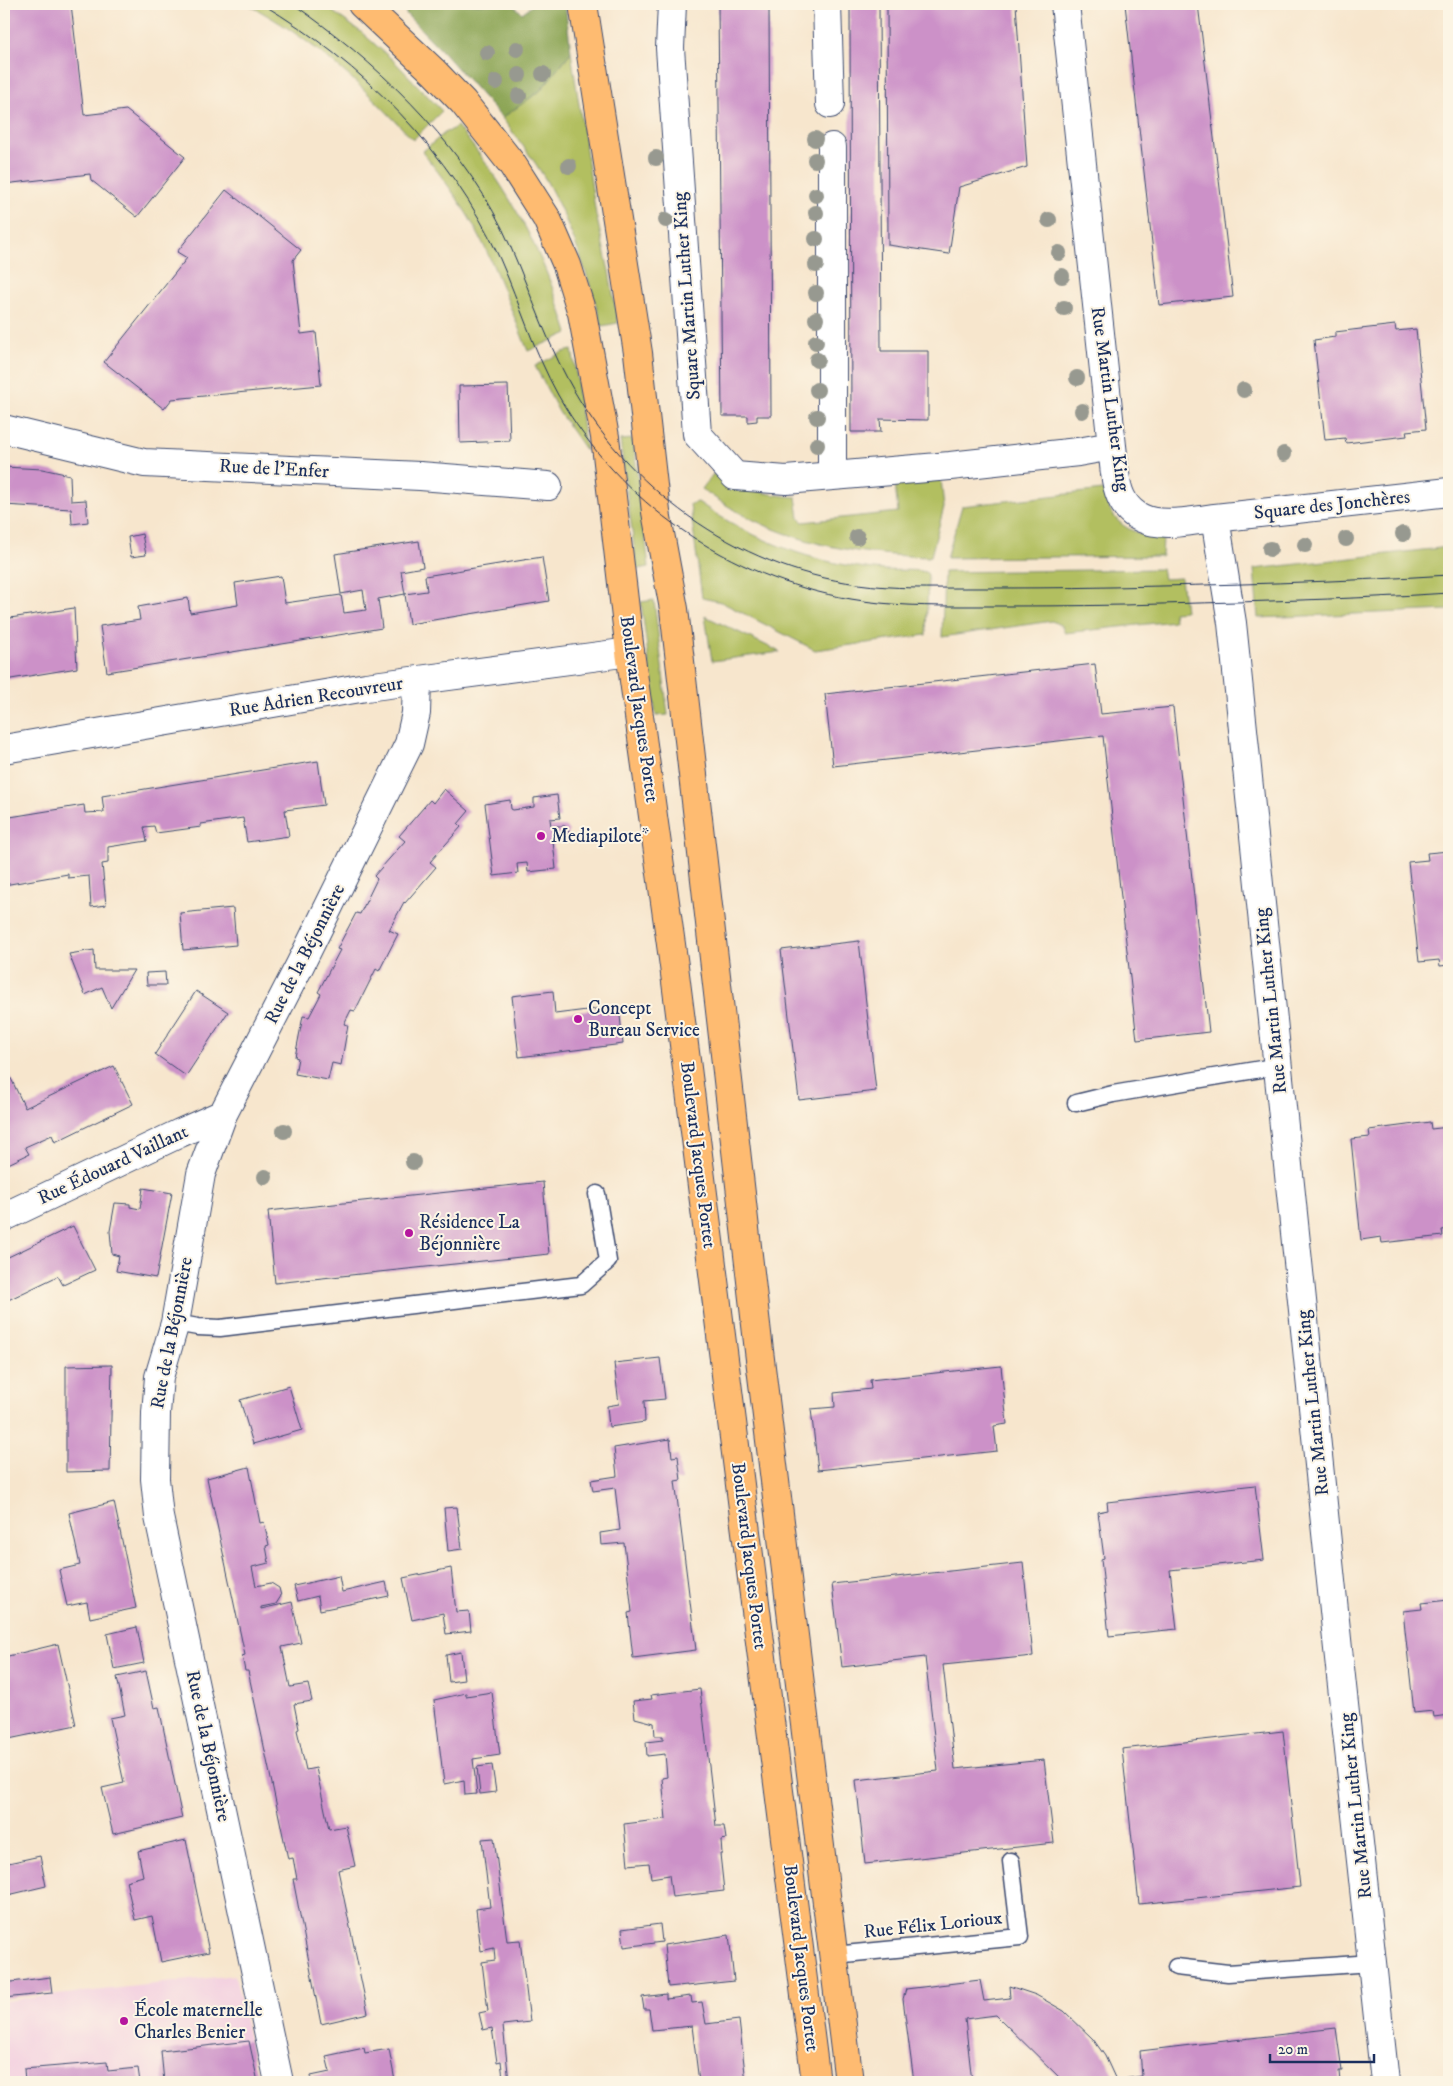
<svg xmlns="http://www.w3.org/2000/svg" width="1453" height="2086" viewBox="0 0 1453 2086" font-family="'IM FELL DW Pica',serif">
  <rect width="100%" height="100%" fill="#fcf5e5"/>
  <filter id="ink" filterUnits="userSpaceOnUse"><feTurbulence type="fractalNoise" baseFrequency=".02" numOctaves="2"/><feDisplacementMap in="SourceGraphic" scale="10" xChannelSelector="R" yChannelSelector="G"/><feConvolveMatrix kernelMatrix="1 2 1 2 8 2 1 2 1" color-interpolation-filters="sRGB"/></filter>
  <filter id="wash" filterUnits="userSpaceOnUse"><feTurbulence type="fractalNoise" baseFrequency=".0096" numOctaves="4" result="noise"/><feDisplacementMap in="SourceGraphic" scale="20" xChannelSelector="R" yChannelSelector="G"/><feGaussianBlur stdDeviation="1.12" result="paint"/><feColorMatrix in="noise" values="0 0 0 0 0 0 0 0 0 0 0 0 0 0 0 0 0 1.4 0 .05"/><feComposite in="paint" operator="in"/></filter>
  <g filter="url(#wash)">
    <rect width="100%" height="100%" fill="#f7e6cd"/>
    <path fill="#f3cfe0" d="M 235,1975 L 258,2082 L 4,2082 L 4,2001 Z"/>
    <path fill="#b2bf61" stroke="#667760" d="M 247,4 L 322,4 L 361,32 L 395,62 L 442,111 L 413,140 C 365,87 310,37 247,4 Z
      M 571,52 L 596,215 L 609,271 L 618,323 L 602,326 C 588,275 572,227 546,180 C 533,158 517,138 502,118 L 540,91 Z
      M 457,126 C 511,191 543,252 568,333 L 528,351 C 511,310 496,267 475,228 C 460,201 442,176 422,152 L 447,131 L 448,132 Z
      M 572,350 L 578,384 L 577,386 L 586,451 L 559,412 L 535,366 L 563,352 Z
      M 633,439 L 649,567 L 637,569 L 620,440 Z
      M 713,474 C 740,488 765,495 796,497 L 799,518 L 803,522 L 898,512 L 895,484 L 941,479 L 944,507 L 931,556 L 928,557 C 841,554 773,540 702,489 Z
      M 1103,490 C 1111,524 1129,534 1163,538 L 1162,556 L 947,558 L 962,506 Z
      M 698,502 C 741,532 793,556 846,565 C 858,567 871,569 884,570 C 898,571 913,569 926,572 L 928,575 L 926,635 L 815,650 L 721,602 L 702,598 L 690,504 Z
      M 1449,547 L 1449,610 L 1258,618 L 1254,569 Z
      M 1162,569 L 1164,579 L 1181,578 L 1185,611 L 1173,612 L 1174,621 L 1065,633 L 1062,626 L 1052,621 L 942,637 L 944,572 Z
      M 654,600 L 668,715 L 656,716 L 641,602 Z
      M 705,616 L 780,652 L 712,661 Z"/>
    <path fill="#8da657" stroke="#546a5a" d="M 405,4 L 512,4 L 522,13 L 534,4 L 565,4 L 571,52 L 540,91 L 502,118 L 444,53 L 406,14 Z"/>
    <g id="blocks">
      <path fill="#cc91c8" d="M 4,4 L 71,4 L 84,115 L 126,110 L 185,157 L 137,217 L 91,180 L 90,174 L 4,184 Z
        M 718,4 L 769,4 L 771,416 L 757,416 L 757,421 L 748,422 L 748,416 L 722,416 Z
        M 850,4 L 879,4 L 881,351 L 928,351 L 928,420 L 880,419 L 881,432 L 851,432 Z
        M 887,4 L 1016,4 L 1027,167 L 959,187 L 949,254 L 888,245 Z
        M 1125,4 L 1198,4 L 1233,297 L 1159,305 Z
        M 226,190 L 301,250 L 293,260 L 301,334 L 316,332 L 321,385 L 172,399 L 164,409 L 104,362 L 187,258 L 177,252 Z
        M 1395,325 L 1396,331 L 1416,329 L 1426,429 L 1406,431 L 1407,436 L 1346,443 L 1345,438 L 1325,440 L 1314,340 L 1335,337 L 1335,332 Z
        M 508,385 L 510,441 L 460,443 L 459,386 Z
        M 4,467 L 42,469 L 70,475 L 71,501 L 86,500 L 88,522 L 72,524 L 71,509 L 4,505 Z
        M 142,534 L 146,555 L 131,557 L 128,537 Z
        M 419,541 L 423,567 L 401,571 L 405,594 L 378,599 L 382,628 L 107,672 L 100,626 L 140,620 L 138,607 L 188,598 L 190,613 L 238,605 L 235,583 L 281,576 L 285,603 L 341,595 L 344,613 L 366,610 L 363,590 L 341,594 L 335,554 Z
        M 542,557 L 549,601 L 409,624 L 405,594 L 427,591 L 425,576 Z
        M 74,608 L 77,668 L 5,680 L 4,619 Z
        M 1095,664 L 1101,714 L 1173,707 L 1209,1032 L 1137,1040 L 1103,736 L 833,766 L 825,694 Z
        M 318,761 L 324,805 L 285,810 L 289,836 L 247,842 L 243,818 L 201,824 L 201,827 L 156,833 L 154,826 L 144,827 L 147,841 L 108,847 L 108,863 L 102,864 L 106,905 L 91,907 L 89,876 L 68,878 L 68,874 L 4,885 L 4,818 L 84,805 L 85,813 L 104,812 L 102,796 Z
        M 444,789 L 469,811 L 458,824 L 461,827 L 430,862 L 436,867 L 405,903 L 404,902 L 389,930 L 398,934 L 379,971 L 376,969 L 355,1011 L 351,1010 L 344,1024 L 348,1025 L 341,1065 L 332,1063 L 328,1080 L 295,1074 L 298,1058 L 295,1057 L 303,1016 L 309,1017 L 321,994 L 318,992 L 340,950 L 337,949 L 356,913 L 360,914 L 377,879 L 374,876 L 405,841 L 399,836 L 430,800 L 433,803 Z
        M 557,795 L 560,818 L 550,819 L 551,826 L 565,826 L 569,831 L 567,838 L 553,841 L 556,869 L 528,872 L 527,863 L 517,864 L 518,873 L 494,876 L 485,804 L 510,800 L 511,809 L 513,810 L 534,807 L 534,798 Z
        M 1449,851 L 1449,965 L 1440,966 L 1439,960 L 1419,962 L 1408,862 L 1428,860 L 1427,853 Z
        M 233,908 L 236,945 L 183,950 L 180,913 Z
        M 859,941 L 876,1091 L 799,1100 L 781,950 Z
        M 94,950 L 95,970 L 134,970 L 111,1008 L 102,987 L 85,995 L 69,954 Z
        M 165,972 L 166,985 L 147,985 L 146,973 Z
        M 196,991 L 228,1012 L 186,1076 L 155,1054 Z
        M 553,991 L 555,1014 L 619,1006 L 623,1044 L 519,1057 L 512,996 Z
        M 114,1066 L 133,1104 L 55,1142 L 52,1135 L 25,1147 L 29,1154 L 4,1166 L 4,1071 L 7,1070 L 25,1108 Z
        M 1430,1122 L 1431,1129 L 1449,1127 L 1449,1229 L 1442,1230 L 1443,1236 L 1382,1243 L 1381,1237 L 1361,1240 L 1351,1139 L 1370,1137 L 1369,1130 Z
        M 543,1182 L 549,1254 L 275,1283 L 268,1211 Z
        M 143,1188 L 172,1193 L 156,1278 L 116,1271 L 119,1256 L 112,1254 L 110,1231 L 115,1203 L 130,1204 L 130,1207 L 140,1209 Z
        M 73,1226 L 95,1270 L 63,1285 L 58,1276 L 4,1302 L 4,1259 Z
        M 660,1358 L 665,1399 L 644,1401 L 645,1422 L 609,1427 L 607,1406 L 619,1404 L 614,1363 Z
        M 112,1365 L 110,1471 L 66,1472 L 66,1366 Z
        M 1001,1366 L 1007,1424 L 994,1426 L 997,1451 L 818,1470 L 811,1409 L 835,1407 L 834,1393 L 871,1389 L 870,1380 Z
        M 289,1386 L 302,1430 L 253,1444 L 240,1400 Z
        M 670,1439 L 672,1457 L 678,1456 L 679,1465 L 681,1480 L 675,1481 L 696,1650 L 633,1658 L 628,1613 L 632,1612 L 624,1543 L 601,1545 L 600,1533 L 620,1530 L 615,1488 L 593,1491 L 591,1480 L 617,1476 L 614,1448 Z
        M 249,1467 L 260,1523 L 264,1522 L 269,1545 L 266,1546 L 269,1563 L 252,1567 L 256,1586 L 271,1583 L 279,1588 L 281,1596 L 276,1604 L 261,1607 L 261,1609 L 292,1602 L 301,1643 L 282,1647 L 290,1687 L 308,1684 L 312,1701 L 294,1704 L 299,1729 L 297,1730 L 306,1770 L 316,1768 L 329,1829 L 346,1826 L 355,1866 L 338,1870 L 368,2013 L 321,2024 L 293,1879 L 297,1879 L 293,1858 L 288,1859 L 248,1671 L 245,1671 L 242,1656 L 245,1655 L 207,1478 Z
        M 1255,1485 L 1264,1560 L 1170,1570 L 1177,1629 L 1109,1636 L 1101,1559 L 1104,1558 L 1098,1512 L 1108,1510 L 1107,1502 Z
        M 114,1502 L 136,1608 L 90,1618 L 87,1602 L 67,1606 L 59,1570 L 80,1565 L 69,1513 Z
        M 457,1507 L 462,1549 L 448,1551 L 444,1508 Z
        M 1023,1563 L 1033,1656 L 943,1665 L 955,1769 L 1044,1760 L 1054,1843 L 865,1864 L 856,1780 L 938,1771 L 925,1657 L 842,1667 L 832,1584 Z
        M 451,1568 L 456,1612 L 469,1611 L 471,1631 L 446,1634 L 443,1613 L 412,1620 L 403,1578 Z
        M 339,1576 L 342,1592 L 386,1582 L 389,1596 L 320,1610 L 318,1596 L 298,1601 L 294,1586 Z
        M 1449,1600 L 1449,1715 L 1434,1717 L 1433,1711 L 1414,1713 L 1403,1611 L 1422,1609 L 1421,1603 Z
        M 137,1627 L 144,1663 L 114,1669 L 107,1634 Z
        M 58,1644 L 76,1725 L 4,1740 L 4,1657 Z
        M 461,1652 L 464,1680 L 449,1682 L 446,1655 Z
        M 146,1671 L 154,1708 L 159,1707 L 182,1818 L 113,1834 L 102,1788 L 124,1783 L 110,1718 L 125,1715 L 117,1677 Z
        M 700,1689 L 716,1826 L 724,1826 L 726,1839 L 721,1840 L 722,1854 L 720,1854 L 724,1891 L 672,1897 L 669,1875 L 651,1878 L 649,1863 L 628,1865 L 624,1824 L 666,1819 L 662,1778 L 667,1777 L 665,1754 L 647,1756 L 646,1742 L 663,1740 L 663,1736 L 655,1736 L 654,1723 L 635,1718 L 633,1701 L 652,1699 L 651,1695 Z
        M 492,1692 L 500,1755 L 473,1759 L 477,1794 L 465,1795 L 464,1780 L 444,1784 L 434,1700 L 466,1693 L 466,1696 Z
        M 1283,1731 L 1300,1887 L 1139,1904 L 1122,1749 Z
        M 492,1765 L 496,1792 L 480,1794 L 477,1767 Z
        M 494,1838 L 507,1941 L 520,1940 L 530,2022 L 503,2025 L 509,2082 L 495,2082 L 495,2079 L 503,2078 L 501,2061 L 497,2062 L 492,2028 L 483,2030 L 479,2013 L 488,2011 L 482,1962 L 495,1960 L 494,1948 L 481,1951 L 476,1909 L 490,1907 L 482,1839 Z
        M 186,1840 L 209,1952 L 161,1962 L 152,1916 L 135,1920 L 126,1881 L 143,1876 L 138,1851 Z
        M 40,1856 L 46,1886 L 4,1896 L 4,1864 Z
        M 660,1924 L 662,1942 L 624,1947 L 622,1929 Z
        M 729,1935 L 734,1981 L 687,1986 L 687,1985 L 668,1987 L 664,1945 Z
        M 50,1977 L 52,1993 L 4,1998 L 4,1983 Z
        M 980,1980 L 984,2001 L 1010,1998 L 1009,1986 L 1036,1995 L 1064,2011 L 1093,2039 L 1105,2056 L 1116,2080 L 1142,2076 L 1140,2051 L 1336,2028 L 1342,2071 L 1339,2071 L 1340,2082 L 1064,2082 L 996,2015 L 965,2019 L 972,2082 L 914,2082 L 903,1999 L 906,1989 Z
        M 666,1994 L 666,1999 L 691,1996 L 692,2003 L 702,2002 L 706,2024 L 739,2020 L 746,2082 L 699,2082 L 692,2026 L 652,2030 L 649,2009 L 644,2009 L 642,1997 Z
        M 249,2041 L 258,2082 L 164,2082 L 161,2051 Z
        M 364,2048 L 365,2053 L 389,2049 L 395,2081 L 312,2082 L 311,2076 L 330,2072 L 326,2056 Z
        M 107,2062 L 108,2071 L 138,2068 L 140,2082 L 25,2082 L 24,2069 Z"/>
    </g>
  </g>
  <g filter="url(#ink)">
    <use href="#blocks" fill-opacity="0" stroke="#3c4a6f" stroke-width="1"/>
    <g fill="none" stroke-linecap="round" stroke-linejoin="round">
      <g stroke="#3c4a6f" stroke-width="19">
        <path id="lane" d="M 1076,1103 L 1113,1094 L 1279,1066
          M 175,1323 L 198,1327 L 220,1328 L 581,1285 L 608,1261 L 597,1194
          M 834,1955 L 1020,1937 L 1011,1861
          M 1176,1967 L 1228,1973 L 1372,1963"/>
      </g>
      <g stroke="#3c4a6f" stroke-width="30">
        <path id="street" d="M 672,4 L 670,48 L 697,434 L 735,476 L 786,480 L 950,466 L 1078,452 L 1112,446
          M 827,4 L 830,104
          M 1065,4 L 1112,446 C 1114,461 1114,478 1119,492 C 1134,535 1181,522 1215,518 L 1232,623 L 1338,1649 L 1385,2082
          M 832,147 L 832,476
          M 4,429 L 144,463 L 420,476 L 548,486
          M 1215,518 L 1449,492
          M 4,749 L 366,687 L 630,652
          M 4,1217 L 180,1133 L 223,1114
          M 279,2082 L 159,1517 L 155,1479 L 156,1413 L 159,1377 L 175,1323 L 201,1174 L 223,1114 L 300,965 L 409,744 L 416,713 L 417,681"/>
      </g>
      <g stroke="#3c4a6f" stroke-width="30">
        <path id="primary" d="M 362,4 L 434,72 L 463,102 L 512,164 L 547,219 L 567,265 L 582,313 L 605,437 L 630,652 L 674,966 L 816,2082
          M 583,4 L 638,353 L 656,512 L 674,609 L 759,1351 L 849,2082"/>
      </g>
      <use href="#lane" stroke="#fff" stroke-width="16"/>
      <use href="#street" stroke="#fff" stroke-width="28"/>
      <use href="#primary" stroke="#febb71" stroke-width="28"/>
      <path stroke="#1b2f5e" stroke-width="1" d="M 262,4 C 362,63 451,152 500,259 C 520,304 534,352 558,395 C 620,504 729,578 851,599 C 890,606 930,606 969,606 C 1021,606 1073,606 1124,605 C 1233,602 1341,600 1449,593
        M 293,4 C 374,60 457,138 502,228 C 526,278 542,332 568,380 C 626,488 736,568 858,584 C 894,589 930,588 966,588 C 1014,588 1062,588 1111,587 C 1223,585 1336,582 1449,575"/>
    </g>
    <g fill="#979990">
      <circle cx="517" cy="49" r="8"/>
      <circle cx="487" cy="53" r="8"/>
      <circle cx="543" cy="74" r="8"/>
      <circle cx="519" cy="75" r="8"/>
      <circle cx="496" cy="82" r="8"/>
      <circle cx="519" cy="96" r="8"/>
      <circle cx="815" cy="139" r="8"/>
      <circle cx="656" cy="158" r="8"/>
      <circle cx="815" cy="160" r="8"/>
      <circle cx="569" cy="166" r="8"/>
      <circle cx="816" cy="195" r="8"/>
      <circle cx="816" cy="213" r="8"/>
      <circle cx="666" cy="220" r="8"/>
      <circle cx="1049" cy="220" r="8"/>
      <circle cx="816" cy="239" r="8"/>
      <circle cx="1059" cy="253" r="8"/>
      <circle cx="816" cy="265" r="8"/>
      <circle cx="1062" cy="276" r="8"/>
      <circle cx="816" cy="293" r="8"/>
      <circle cx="1064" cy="308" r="8"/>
      <circle cx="816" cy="319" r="8"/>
      <circle cx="816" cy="342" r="8"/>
      <circle cx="817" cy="360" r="8"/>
      <circle cx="1077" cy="378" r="8"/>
      <circle cx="817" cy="390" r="8"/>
      <circle cx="1244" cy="390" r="8"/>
      <circle cx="1082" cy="411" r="8"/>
      <circle cx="817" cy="417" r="8"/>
      <circle cx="817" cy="445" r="8"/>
      <circle cx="1284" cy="454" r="8"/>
      <circle cx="1403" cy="534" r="8"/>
      <circle cx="857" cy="537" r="8"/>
      <circle cx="1346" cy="539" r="8"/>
      <circle cx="1305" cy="545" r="8"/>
      <circle cx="1270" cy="549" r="8"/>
      <circle cx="284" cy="1131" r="8"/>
      <circle cx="413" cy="1162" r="8"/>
      <circle cx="265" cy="1177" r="8"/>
    </g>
  </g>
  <g fill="#b5179e" stroke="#fcf5e5" stroke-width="2">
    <circle cx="541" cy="836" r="5"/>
    <circle cx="578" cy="1019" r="5"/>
    <circle cx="409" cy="1233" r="5"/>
    <circle cx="124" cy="2021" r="5"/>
  </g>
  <g text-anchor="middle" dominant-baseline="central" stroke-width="4" stroke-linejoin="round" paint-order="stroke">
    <g font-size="19" fill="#1b2f5e" stroke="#fcf5e5">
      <text transform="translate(687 296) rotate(-94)">Square Martin Luther King</text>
      <text transform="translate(1110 399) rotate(82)">Rue Martin Luther King</text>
      <text transform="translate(274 469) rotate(3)">Rue de l'Enfer</text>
      <text transform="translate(1332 505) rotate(-6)">Square des Jonchères</text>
      <text transform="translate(316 697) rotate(-9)">Rue Adrien Recouvreur</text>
      <text transform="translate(639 709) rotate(82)">Boulevard Jacques Portet</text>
      <text transform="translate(305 954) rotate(-63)">Rue de la Béjonnière</text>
      <text transform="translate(1271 1001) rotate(-96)">Rue Martin Luther King</text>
      <text transform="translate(698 1155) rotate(83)">Boulevard Jacques Portet</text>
      <text transform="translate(113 1165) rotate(-25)">Rue Édouard Vaillant</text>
      <text transform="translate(172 1333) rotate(-79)">Rue de la Béjonnière</text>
      <text transform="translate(1313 1403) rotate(-96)">Rue Martin Luther King</text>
      <text transform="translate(749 1556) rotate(83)">Boulevard Jacques Portet</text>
      <text transform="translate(208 1746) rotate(78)">Rue de la Béjonnière</text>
      <text transform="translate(1356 1806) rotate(-96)">Rue Martin Luther King</text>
      <text transform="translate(933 1925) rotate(-6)">Rue Félix Lorioux</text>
      <text transform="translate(801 1958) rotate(83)">Boulevard Jacques Portet</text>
    </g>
    <g font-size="19" fill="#1b2f5e" stroke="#fcf5e5" text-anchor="start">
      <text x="551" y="836">Mediapilote*</text>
      <text x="588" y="1008">Concept<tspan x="588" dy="22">Bureau Service</tspan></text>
      <text x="419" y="1222">Résidence La<tspan x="419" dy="22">Béjonnière</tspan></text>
      <text x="134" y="2010">École maternelle<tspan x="134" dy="22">Charles Benier</tspan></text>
    </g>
  </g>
  <rect width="1453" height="2086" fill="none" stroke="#fcf5e5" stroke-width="20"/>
  <path d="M1270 2054v8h104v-8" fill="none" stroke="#1b2f5e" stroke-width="2.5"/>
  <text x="1278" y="2054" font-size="15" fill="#1b2f5e" stroke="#fcf5e5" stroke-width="4" paint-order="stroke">20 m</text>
</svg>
